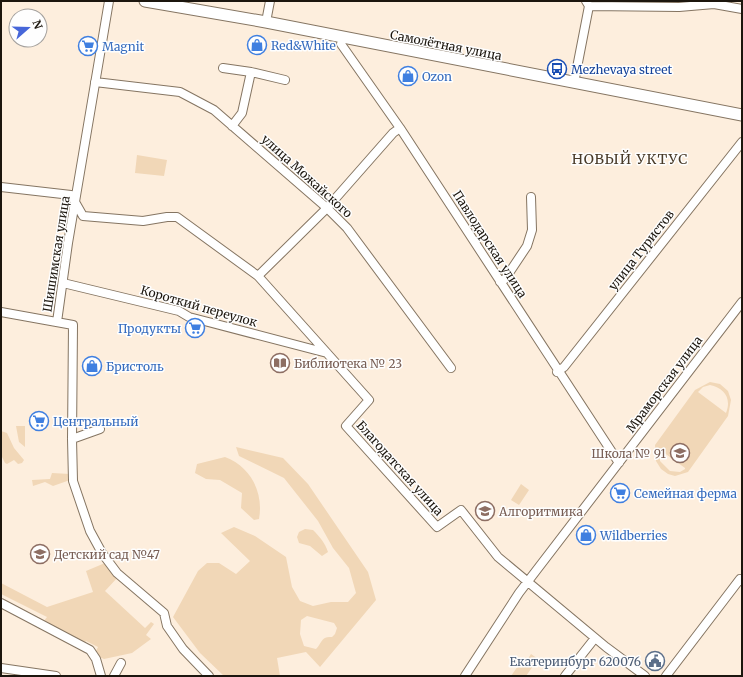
<svg xmlns="http://www.w3.org/2000/svg" width="743" height="677" viewBox="0 0 743 677" font-family="Merriweather,serif">
  <rect width="100%" height="100%" fill="#fdeedd"/>
  <path fill="#f1d7b7" fill-rule="evenodd" d="M 137,155 L 167,160 L 164,176 L 135,173 Z
    M 710,382 L 720,384 L 728,391 L 731,400 L 728,416 L 688,472 L 675,476 L 668,474 L 661,469 L 656,461 L 655,445 L 695,390 ZM 710,385 C 724,388 732,398 726,413 L 698,392 L 703,387 ZM 659,449 L 685,468 L 685,469 L 680,472 L 670,471 L 660,461 Z
    M 16,426 L 25,426 L 25,447 L 19,442 Z
    M 1,431 L 7,433 L 14,448 L 24,460 L 22,463 L 18,464 L 14,460 L 7,464 L 5,463 L 1,455 Z
    M 236,447 L 283,458 L 308,484 L 368,572 L 376,600 L 320,667 L 306,652 L 277,658 L 280,676 L 224,676 L 200,653 L 173,617 L 198,571 L 207,563 L 219,563 L 236,574 L 250,561 L 221,533 L 234,527 L 255,536 L 286,557 L 292,587 L 300,601 L 313,606 L 331,602 L 348,602 L 356,593 L 349,568 L 333,548 L 318,521 L 284,478 L 239,456 ZM 307,616 L 334,623 L 337,628 L 335,634 L 332,637 C 321,636 322,643 316,649 L 304,646 L 300,634 L 301,620 Z
    M 225,457 C 250,466 264,492 259,519 L 254,520 L 241,508 L 242,493 L 220,480 L 206,479 L 195,473 L 197,464 Z
    M 52,473 L 70,474 L 70,480 L 53,486 L 45,482 L 33,486 L 32,480 L 50,479 Z
    M 521,484 L 529,490 L 519,505 L 511,500 Z
    M 305,529 L 313,530 C 320,537 325,543 328,552 L 322,556 L 310,546 L 299,543 L 297,537 L 299,532 Z
    M 105,563 L 118,577 L 105,591 L 145,628 L 151,622 L 154,624 L 146,635 L 151,639 L 132,653 L 104,659 L 97,656 L 98,653 L 96,651 L 98,647 L 86,641 L 83,645 L 44,621 L 47,617 L 1,594 L 1,583 L 47,607 L 93,592 L 86,571 Z
    M 531,654 L 538,659 L 526,676 L 511,676 L 518,666 L 522,668 Z"/>
  <g fill="none" stroke-linecap="round" stroke-linejoin="round">
    <g stroke="#857562" stroke-width="10">
      <path id="street" d="M 586,1 L 589,6 L 679,7 L 714,4 L 742,9
        M 266,22 L 270,1
        M 343,38 L 341,44 L 400,128 L 619,463
        M 223,68 L 251,72
        M 95,82 L 180,92 L 214,110 L 327,208 L 347,228 L 451,368
        M 574,83 L 589,6
        M 232,126 L 242,113 L 251,72 L 285,80
        M 1,187 L 71,195 L 83,216 L 143,221 L 167,217 L 177,217 L 258,276 L 369,400 L 346,426 L 437,527 L 461,510 L 498,557 L 606,647 L 645,676
        M 258,276 L 327,208 L 393,133 L 400,128
        M 500,282 L 505,279 L 527,246 L 532,230 L 531,197
        M 63,283 L 179,311 L 189,317 L 327,353
        M 1,312 L 73,325 L 72,439 L 73,481 L 90,531 L 102,553 L 117,573 L 164,613 L 167,626 L 183,649 L 209,676
        M 57,322 L 68,243 L 109,1
        M 557,372 L 564,367 L 742,142
        M 72,439 L 100,429
        M 1,603 L 90,650 L 96,659 L 101,676
        M 1,668 L 56,676
        M 114,676 L 121,663
        M 465,676 L 519,593 L 742,302
        M 565,676 L 595,638
        M 666,676 L 740,579 L 742,581"/>
    </g>
    <g stroke="#857562" stroke-width="13">
      <path id="secondary" d="M 145,1 L 266,22 L 742,115"/>
    </g>
    <use href="#street" stroke="#fff" stroke-width="8"/>
    <use href="#secondary" stroke="#fff" stroke-width="11"/>
  </g>
  <defs>
    <g id="shop-ring" transform="scale(1)"><circle r="9.5" fill="#fefefe" stroke="#3f7fe0" stroke-width="1.5"/><path d="M-5-2.5h2.3a2.7 3.5 0 0 1 5.4 0H5L5.5 6h-11ZM-1.5-2.5h3a1.5 2.3 0 0 0-3 0Z" fill="#3f7fe0"/></g>
    <g id="supermarket-ring" transform="scale(1)"><circle r="9.5" fill="#fefefe" stroke="#3f7fe0" stroke-width="1.5"/><path d="M-6-5.5h2.5l.6 2H6L4.5 2H-2.5L-4.4-4H-6ZM-1.5 3.2a1.3 1.3 0 1 0 .1 0ZM3 3.2a1.3 1.3 0 1 0 .1 0Z" fill="#3f7fe0"/></g>
    <g id="bus-ring" transform="scale(1)"><circle r="9.5" fill="#fefefe" stroke="#1a4fb4" stroke-width="1.5"/><path d="M-5-6H5V4H4V6H2V4H-2V6H-4V4H-5ZM-3.5-4V0h7V-4ZM-3.5 1.2v1.5H-2V1.2ZM2 1.2v1.5H3.5V1.2Z" fill="#1a4fb4"/></g>
    <g id="library-ring" transform="scale(1)"><circle r="9.5" fill="#fefefe" stroke="#8d6e63" stroke-width="1.5"/><path d="M-6-4Q-3-5.5-.7-3.5V5Q-3 3-6 4ZM6-4Q3-5.5 .7-3.5V5Q3 3 6 4Z" fill="#8d6e63"/></g>
    <g id="school-ring" transform="scale(1)"><circle r="9.5" fill="#fefefe" stroke="#8d6e63" stroke-width="1.5"/><path d="M0-5L7-2L0 1L-7-2ZM-4 1L0 2.5L4 1V4Q0 6-4 4Z" fill="#8d6e63"/></g>
    <g id="civic-ring" transform="scale(1)"><circle r="9.5" fill="#fefefe" stroke="#5c6f8a" stroke-width="1.5"/><path d="M-.6-6.5H3V-4.5H.6V-3L4-1V1h2V6H-6V1h2V-1L-.6-3ZM-1.2 2.5V6h2.4V2.5Z" fill="#5c6f8a"/></g>
  </defs>
  <g fill-rule="evenodd">
    <use href="#shop-ring" x="257" y="45"/>
    <use href="#supermarket-ring" x="88" y="46"/>
    <use href="#bus-ring" x="557" y="69"/>
    <use href="#shop-ring" x="408" y="76"/>
    <use href="#supermarket-ring" x="195" y="328"/>
    <use href="#library-ring" x="280" y="363"/>
    <use href="#shop-ring" x="92" y="366"/>
    <use href="#supermarket-ring" x="39" y="421"/>
    <use href="#school-ring" x="680" y="453"/>
    <use href="#supermarket-ring" x="620" y="493"/>
    <use href="#school-ring" x="485" y="511"/>
    <use href="#shop-ring" x="586" y="535"/>
    <use href="#school-ring" x="40" y="554"/>
    <use href="#civic-ring" x="655" y="661"/>
  </g>
  <g text-anchor="middle" dominant-baseline="central" stroke-width="3" stroke-linejoin="round" paint-order="stroke">
    <g font-size="12" fill="#366cbe" stroke="#fefefe" text-anchor="start">
      <text x="271" y="45">Red&amp;White</text>
      <text x="102" y="46">Magnit</text>
      <text x="422" y="76">Ozon</text>
      <text x="181" y="328" text-anchor="end">Продукты</text>
      <text x="106" y="366">Бристоль</text>
      <text x="53" y="421">Центральный</text>
      <text x="634" y="493">Семейная ферма</text>
      <text x="600" y="535">Wildberries</text>
    </g>
    <g font-size="12" fill="#1c160e" stroke="#fefefe">
      <text transform="translate(446 45) rotate(11)">Самолётная улица</text>
      <text transform="translate(307 176) rotate(42)">улица Можайского</text>
      <text transform="translate(490 244) rotate(57)">Павлодарская улица</text>
      <text transform="translate(641 250) rotate(-52)">улица Туристов</text>
      <text transform="translate(56 254) rotate(-81)">Шишимская улица</text>
      <text transform="translate(199 306) rotate(16)">Короткий переулок</text>
      <text transform="translate(664 384) rotate(-53)">Мраморская улица</text>
      <text transform="translate(400 468) rotate(48)">Благодатская улица</text>
    </g>
    <g font-size="12" fill="#164399" stroke="#fefefe" text-anchor="start">
      <text x="571" y="69">Mezhevaya street</text>
    </g>
    <g font-size="12" fill="#785e54" stroke="#fefefe" text-anchor="start">
      <text x="294" y="363">Библиотека № 23</text>
      <text x="666" y="453" text-anchor="end">Школа № 91</text>
      <text x="499" y="511">Алгоритмика</text>
      <text x="54" y="554">Детский сад №47</text>
    </g>
    <g font-size="12" fill="#4e5e75" stroke="#fefefe" text-anchor="end">
      <text x="641" y="661">Екатеринбург 620076</text>
    </g>
    <g font-size="14" letter-spacing="1" fill="#483a28" stroke="#fefefe">
      <text x="630" y="159">НОВЫЙ УКТУС</text>
    </g>
  </g>
  <rect width="743" height="677" fill="none" stroke="#1c160e" stroke-width="4"/>
  <g transform="translate(28 28) rotate(70)"><circle r="19" fill="#fefefe" stroke="#a4a19e"/>
  <path d="M0-3L7 15L0 10L-7 15Z" fill="#4666d9"/>
  <text y="-6" font-size="11" font-weight="bold" text-anchor="middle" fill="#1c160e">N</text>
  </g>
</svg>
